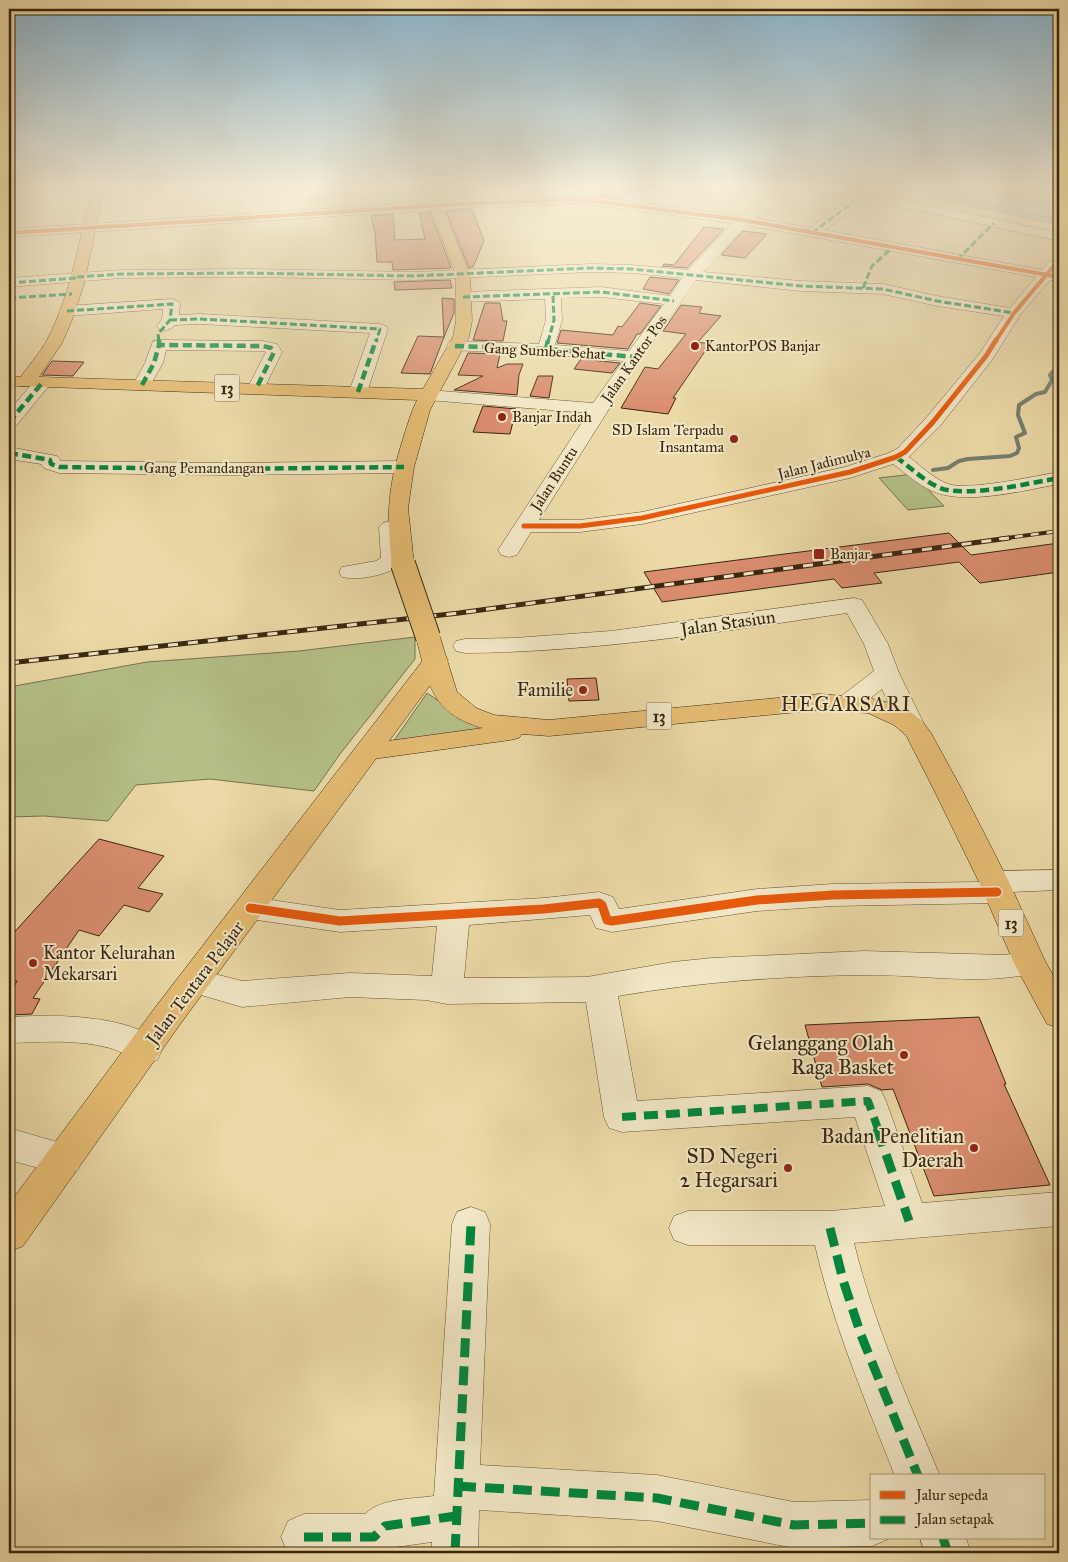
<svg xmlns="http://www.w3.org/2000/svg" width="1068" height="1562" viewBox="0 0 1068 1562" font-family="'IM FELL Great Primer',serif">
  <rect width="100%" height="100%" fill="#ebdaa7"/>
  <filter id="stains"><feTurbulence type="fractalNoise" baseFrequency=".004" numOctaves="4"/><feColorMatrix values="0 0 0 0 .2 0 0 0 0 .09 0 0 0 0 .02 0 0 0 .5 -.17"/></filter>
  <radialGradient id="worn" r=".72"><stop offset=".6" stop-color="#630" stop-opacity="0"/><stop offset="1" stop-color="#630" stop-opacity=".3"/></radialGradient>
  <path fill="#b5c089" stroke="#77734c" d="M 986,189 L 1059,189 L 1059,206 Z
    M 913,474 L 944,506 L 908,510 L 879,478 Z
    M 415,637 L 415,659 L 340,754 L 314,791 L 210,779 L 136,785 L 108,821 L 44,816 L 9,817 L 9,687 L 147,662 L 299,651 Z
    M 427,693 L 482,730 L 393,742 Z"/>
  <path fill="#9bb9b0" stroke="#747e70" d="M 896,189 L 985,189 L 1059,208 L 1059,225 Z"/>
  <g fill="none" stroke-linecap="round" stroke-linejoin="round">
    <path stroke="#6a7060" stroke-width="1" d="M 918,189 L 1059,220
      M 988,189 L 989,194 L 992,196 L 1059,213"/>
    <path stroke="#747e70" stroke-width="3" d="M 496,199 L 498,189"/>
    <path stroke="#747e70" stroke-width="4" d="M 933,470 L 948,468 L 959,461 L 968,459 L 1010,456 L 1017,453 L 1019,448 L 1016,437 L 1025,433 L 1018,415 L 1019,405 L 1036,394 L 1045,392 L 1052,380 L 1050,375 L 1056,368 L 1059,368"/>
  </g>
  <path fill="#da8e6f" stroke="#392610" d="M 604,189 L 633,189 L 622,199 L 598,196 Z
    M 472,209 L 484,241 L 473,267 L 469,268 L 446,211 Z
    M 430,212 L 451,268 L 393,270 L 392,262 L 377,262 L 375,232 L 371,216 L 393,214 L 395,240 L 425,239 L 419,213 Z
    M 704,227 L 724,229 L 687,268 L 662,266 L 664,264 L 674,265 Z
    M 743,231 L 767,234 L 745,258 L 721,255 Z
    M 650,277 L 679,280 L 669,294 L 643,289 Z
    M 450,280 L 452,288 L 395,290 L 394,282 Z
    M 442,298 L 454,299 L 454,313 L 444,337 Z
    M 485,303 L 500,303 L 503,321 L 507,321 L 503,341 L 473,340 Z
    M 640,303 L 661,306 L 640,334 L 637,334 L 628,349 L 557,343 L 561,330 L 613,335 L 618,326 L 622,327 Z
    M 681,305 L 702,307 L 699,313 L 721,316 L 698,342 L 710,344 L 673,398 L 676,398 L 668,414 L 621,408 L 645,367 L 658,369 L 686,334 L 663,331 Z
    M 418,336 L 444,337 L 430,374 L 401,373 Z
    M 468,353 L 500,354 L 497,368 L 507,364 L 523,364 L 519,375 L 517,395 L 454,390 L 483,376 L 458,375 Z
    M 581,359 L 620,363 L 612,373 L 574,369 Z
    M 52,361 L 84,362 L 73,376 L 42,375 Z
    M 538,376 L 553,376 L 549,398 L 530,396 Z
    M 483,406 L 516,409 L 510,434 L 473,432 Z
    M 949,533 L 971,555 L 1059,543 L 1059,572 L 980,583 L 959,562 L 874,573 L 882,583 L 842,588 L 834,579 L 662,602 L 644,572 Z
    M 596,678 L 599,700 L 569,701 L 567,679 Z
    M 99,839 L 164,856 L 138,888 L 163,894 L 149,912 L 124,905 L 99,936 L 79,930 L 33,998 L 40,999 L 32,1014 L 9,1015 L 9,996 L 17,981 L 9,980 L 9,938 Z
    M 979,1017 L 1006,1084 L 1004,1084 L 1050,1185 L 934,1196 L 893,1089 L 882,1090 L 868,1084 L 822,1087 L 805,1025 Z"/>
  <g fill="none" stroke-linecap="round" stroke-linejoin="round">
    <g stroke="#665336" stroke-width="1">
      <path id="minor" d="M 781,189 L 796,189 L 755,218 L 810,228 L 850,199 L 814,192 L 812,189 L 840,189 L 930,205 L 1059,233 L 1059,241 L 930,213 L 863,201 L 824,230 L 1042,270 L 1050,261 L 1059,261 L 1059,268 L 1056,272 L 1059,273 L 1059,281 L 1050,280 L 1020,315 L 992,360 L 940,426 L 909,457 C 921,466 934,479 948,484 C 968,491 1036,476 1059,472 L 1059,484 C 1025,490 965,506 932,491 C 918,485 906,473 893,464 L 850,478 L 642,524 L 580,532 L 531,532 L 517,555 L 509,557 L 501,555 L 498,550 L 588,413 L 428,400 L 422,399 L 419,395 L 422,391 L 428,390 L 593,403 L 623,361 L 546,354 L 449,350 L 447,346 L 449,342 L 455,341 L 539,344 L 546,320 L 545,299 L 463,302 L 458,300 L 455,297 L 458,294 L 463,292 L 601,287 L 670,296 L 682,278 L 632,273 L 591,272 L 414,280 L 248,277 L 121,278 L 9,287 L 9,278 L 121,270 L 248,269 L 414,272 L 591,264 L 632,265 L 688,270 L 733,223 L 577,203 L 462,208 L 9,237 L 9,229 L 462,200 L 577,195 L 741,216 ZM 746,225 L 1036,277 L 1010,308 L 937,296 L 883,284 L 801,281 L 703,272 ZM 696,280 L 801,291 L 883,294 L 937,306 L 1004,316 L 980,353 L 926,418 L 898,448 L 889,453 L 845,467 L 642,512 L 580,520 L 539,520 L 609,409 L 611,402 ZM 601,297 L 664,304 L 629,351 L 555,345 L 562,320 L 561,298 Z
        M 172,299 L 178,301 L 180,304 L 179,315 L 200,314 L 380,324 L 386,326 L 388,329 L 367,392 L 364,396 L 358,397 L 352,396 L 349,392 L 370,333 L 200,324 L 175,325 C 170,330 166,331 159,329 L 157,326 L 162,319 L 163,309 L 67,316 L 61,314 L 59,311 L 61,308 L 67,306 Z
        M 159,340 L 263,341 L 277,344 L 282,352 L 262,393 L 256,394 L 250,393 L 247,389 L 266,352 L 263,351 L 166,350 L 163,363 L 148,389 L 142,390 L 136,389 L 133,385 L 145,363 L 153,341 Z
        M 43,377 L 49,378 L 52,382 L 16,426 L 9,427 L 9,411 L 37,378 Z
        M 9,447 L 57,456 L 61,461 L 226,463 L 404,461 L 411,463 L 414,467 L 411,471 L 404,473 L 226,475 L 59,473 L 44,468 L 41,464 L 9,459 Z
        M 390,521 L 397,523 C 404,532 407,556 400,566 C 385,575 360,581 342,577 L 339,572 L 342,567 L 376,561 L 381,558 L 379,527 L 383,523 Z
        M 854,598 L 862,600 L 888,644 L 899,673 L 926,728 L 922,734 L 913,736 L 904,734 L 882,689 C 868,699 858,712 840,707 L 836,702 L 840,697 L 874,671 L 864,644 L 847,613 C 720,632 594,652 465,653 L 456,651 L 453,646 L 456,641 L 465,639 L 514,638 L 611,631 Z
        M 1059,870 L 1059,890 L 1012,892 L 1008,900 L 997,903 L 833,906 L 757,911 L 612,932 L 596,928 L 590,915 L 469,925 L 464,978 L 587,977 L 673,962 L 712,958 L 864,951 L 1004,955 L 1030,951 L 1041,955 L 1046,963 L 1041,971 C 990,987 918,974 864,975 C 781,976 699,982 618,996 L 637,1101 L 868,1086 L 881,1091 L 886,1101 L 922,1203 L 1059,1192 L 1059,1226 L 854,1243 C 874,1325 908,1399 940,1476 L 895,1476 C 865,1400 833,1325 815,1245 L 688,1245 L 674,1240 L 669,1228 L 674,1216 L 688,1211 L 830,1211 L 885,1206 L 855,1117 L 622,1132 L 609,1128 L 604,1117 L 586,1002 L 447,1004 L 426,1000 L 350,997 L 242,1007 L 184,990 L 179,981 L 184,972 L 195,969 L 242,981 L 350,973 L 432,976 L 437,926 L 340,932 L 250,919 L 239,916 L 235,908 L 239,900 L 250,897 L 340,910 L 544,898 L 599,892 L 613,897 L 619,909 L 757,889 L 833,884 L 979,882 L 983,875 L 994,871 Z
        M 35,1016 C 68,1015 131,1018 156,1040 C 159,1042 161,1047 162,1050 L 157,1060 L 145,1064 C 133,1060 122,1051 110,1048 C 77,1039 42,1042 9,1043 L 9,1017 Z
        M 9,1128 L 78,1148 L 83,1159 L 78,1170 L 65,1175 L 9,1160 Z
        M 471,1207 L 485,1212 L 490,1224 L 480,1465 L 657,1475 L 794,1502 L 872,1500 L 872,1538 L 888,1539 L 872,1546 L 794,1548 L 657,1521 L 479,1510 L 478,1553 L 432,1553 L 432,1542 L 396,1547 L 391,1553 L 288,1553 L 281,1537 L 288,1521 L 304,1514 L 365,1514 C 381,1498 413,1499 434,1496 L 452,1224 L 457,1212 Z
        M 920,1538 L 966,1538 L 971,1553 L 925,1553 Z"/>
    </g>
    <g stroke="#392610" stroke-width="1">
      <path id="major" d="M 9,376 L 32,378 L 35,382 L 32,386 L 9,386 Z
        M 436,653 L 445,655 L 448,660 L 445,665 L 181,1023 L 23,1246 L 9,1252 L 9,1204 L 157,1005 L 427,655 Z"/>
    </g>
    <g stroke="#392610" stroke-width="1">
      <path id="highway" d="M 92,189 L 104,189 L 84,284 L 72,320 L 62,343 L 39,377 L 423,389 L 453,337 L 456,321 L 456,275 L 423,189 L 435,189 L 470,275 L 472,321 L 469,337 L 430,410 L 414,467 L 408,508 L 414,564 L 411,569 L 403,571 L 395,569 L 392,564 C 386,515 388,486 403,439 C 407,426 411,412 417,400 L 20,386 L 17,382 C 27,367 40,354 48,338 C 72,292 79,238 92,189 Z
        M 428,630 L 436,632 L 440,637 L 457,692 L 476,708 L 494,715 L 549,720 L 819,694 L 869,698 L 890,703 L 912,713 L 922,721 L 931,733 L 961,788 L 1009,882 L 1045,961 L 1059,986 L 1059,1028 L 1047,1024 L 1014,963 L 979,882 L 933,788 L 906,735 L 894,725 L 868,713 L 819,710 L 549,736 L 522,734 L 519,738 L 510,740 L 366,760 L 357,758 L 353,752 L 357,746 L 366,744 L 483,728 C 431,714 428,683 416,637 L 420,632 Z"/>
    </g>
    <use href="#minor" fill="#f2e7c6" fill-rule="evenodd"/>
    <use href="#major" fill="#e6bd74" fill-rule="evenodd"/>
    <use href="#highway" fill="#e6bd74" fill-rule="evenodd"/>
    <g stroke="#392610" stroke-width="4">
      <path id="rail-far1" d="M 999,539 L 1059,531"/>
    </g>
    <g stroke="#392610" stroke-width="5">
      <path id="rail" d="M 9,663 L 459,613 L 1009,538"/>
    </g>
    <use href="#rail-far1" stroke="#f2e7c6" stroke-width="2.5" stroke-dasharray="8" stroke-linecap="butt"/>
    <use href="#rail" stroke="#f2e7c6" stroke-width="3" stroke-dasharray="10" stroke-linecap="butt"/>
    <g stroke="#392610" stroke-width="26" stroke-linecap="butt">
      <path id="highway-bridge" d="M 403,564 L 428,637"/>
    </g>
    <use href="#highway-bridge" stroke="#e6bd74" stroke-width="24"/>
    <path stroke="#00873e" stroke-width="3" stroke-dasharray="7 3" stroke-linecap="butt" d="M 812,233 L 860,197
      M 957,260 L 994,223
      M 77,277 L 121,274 L 248,273 L 414,276 L 591,268 L 632,269 L 801,286 L 883,289 L 937,301 L 1014,313
      M 9,283 L 77,278
      M 863,288 L 872,266 L 892,248
      M 463,297 L 601,292 L 674,301
      M 9,298 L 72,294
      M 67,311 L 172,304 L 170,320 L 158,334 L 159,342
      M 170,320 L 200,319 L 380,329 L 376,342
      M 548,342 L 554,320 L 553,295"/>
    <path stroke="#00873e" stroke-width="4.5" stroke-dasharray="9 4.5" stroke-linecap="butt" d="M 159,340 L 159,345
      M 455,346 L 546,349 L 635,357
      M 546,349 L 548,340
      M 142,385 L 154,363 L 159,345 L 263,346 L 271,348 L 274,352 L 256,389
      M 358,392 L 376,340
      M 9,422 L 43,382
      M 9,453 L 50,460 L 51,464 L 59,467 L 226,469 L 404,467
      M 896,457 C 910,467 924,481 940,488 C 967,498 1030,483 1059,478"/>
    <path stroke="#00873e" stroke-width="8" stroke-dasharray="14 8" stroke-linecap="butt" d="M 622,1117 L 868,1101 L 878,1129"/>
    <path stroke="#00873e" stroke-width="9" stroke-dasharray="19 9" stroke-linecap="butt" d="M 877,1128 L 909,1221
      M 830,1228 L 843,1280 L 861,1335 L 918,1476
      M 457,1486 L 657,1498 L 794,1525 L 872,1523
      M 304,1537 L 374,1537 L 385,1526 L 456,1516
      M 943,1538 L 948,1553
      M 455,1553 L 471,1224"/>
    <g stroke="#f2e7c6" stroke-width="5.5">
      <path id="cycleway-far2" d="M 9,233 L 462,204 L 577,199 L 743,220 L 1059,277
        M 995,342 L 1014,313 L 1059,260"/>
    </g>
    <g stroke="#f2e7c6" stroke-width="7">
      <path id="cycleway-far1" d="M 524,526 L 580,526 L 642,518 L 850,472 L 896,457 L 905,452 L 933,422 L 986,356 L 996,340"/>
    </g>
    <g stroke="#f2e7c6" stroke-width="12">
      <path id="cycleway" d="M 250,908 L 340,921 L 544,909 L 599,903 L 602,905 L 607,920 L 612,921 L 757,900 L 833,895 L 997,892"/>
    </g>
    <use href="#cycleway-far2" stroke="#e8590c" stroke-width="4"/>
    <use href="#cycleway-far1" stroke="#e8590c" stroke-width="5"/>
    <use href="#cycleway" stroke="#e8590c" stroke-width="9"/>
  </g>
  <linearGradient id="sky" x2="0" y2="1"><stop stop-color="#89b6d2"/><stop offset="0.46" stop-color="#f6eed7"/><stop offset="1" stop-color="#f6eed7" stop-opacity="0"/></linearGradient>
  <rect width="1068" height="408" fill="url(#sky)"/>
  <g fill="#8f2418" stroke="#f2e7c6" stroke-width="2">
    <circle cx="695" cy="346" r="5"/>
    <circle cx="502" cy="417" r="5"/>
    <circle cx="734" cy="439" r="5"/>
    <rect x="813" y="548" width="12" height="12" rx="2.5"/>
    <circle cx="583" cy="690" r="5"/>
    <circle cx="33" cy="963" r="5"/>
    <circle cx="904" cy="1055" r="5"/>
    <circle cx="974" cy="1148" r="5"/>
    <circle cx="788" cy="1168" r="5"/>
  </g>
  <g text-anchor="middle" dominant-baseline="central" stroke-width="4" stroke-linejoin="round" paint-order="stroke">
    <g font-size="15" fill="#392610" stroke="#f2e7c6" text-anchor="start">
      <text x="705" y="346">KantorPOS Banjar</text>
      <text x="512" y="417">Banjar Indah</text>
      <text x="724" y="430" text-anchor="end">SD Islam Terpadu<tspan x="724" dy="17">Insantama</tspan></text>
      <text x="830" y="554">Banjar</text>
    </g>
    <g font-size="15" fill="#392610" stroke="#f2e7c6">
      <text transform="translate(545 351) rotate(3)">Gang Sumber Sehat</text>
      <text transform="translate(634 359) rotate(-55)">Jalan Kantor Pos</text>
      <text transform="translate(824 463) rotate(-14)">Jalan Jadimulya</text>
      <text x="204" y="468">Gang Pemandangan</text>
      <text transform="translate(554 479) rotate(-57)">Jalan Buntu</text>
    </g>
    <g fill="#f2e7c6" stroke="#706047" stroke-width="1">
      <rect x="214.5" y="374.5" width="25" height="27" rx="4"/>
      <rect x="646.5" y="702.5" width="25" height="27" rx="4"/>
      <rect x="998.5" y="909.5" width="25" height="27" rx="4"/>
    </g>
    <g font-size="16" font-weight="bold" fill="#392610">
      <text x="227" y="388">13</text>
      <text x="659" y="716">13</text>
      <text x="1011" y="923">13</text>
    </g>
    <g font-size="18" fill="#392610" stroke="#f2e7c6">
      <text transform="translate(728 623) rotate(-8)">Jalan Stasiun</text>
      <text transform="translate(195 983) rotate(-53)">Jalan Tentara Pelajar</text>
    </g>
    <g font-size="18" fill="#392610" stroke="#f2e7c6" text-anchor="end">
      <text x="573" y="690">Familie</text>
      <text x="43" y="953" text-anchor="start">Kantor Kelurahan<tspan x="43" dy="21">Mekarsari</tspan></text>
    </g>
    <g font-size="20" letter-spacing="1" fill="#392610" stroke="#f2e7c6">
      <text x="846" y="704">HEGARSARI</text>
    </g>
    <g font-size="21" fill="#392610" stroke="#f2e7c6" text-anchor="end">
      <text x="894" y="1043">Gelanggang Olah<tspan x="894" dy="24">Raga Basket</tspan></text>
      <text x="964" y="1136">Badan Penelitian<tspan x="964" dy="24">Daerah</tspan></text>
      <text x="778" y="1156">SD Negeri<tspan x="778" dy="24">2 Hegarsari</tspan></text>
    </g>
  </g>
  <rect width="1068" height="1562" fill="none" stroke="#ebdaa7" stroke-width="30"/>
  <rect x="10" y="10" width="1048" height="1542" fill="none" stroke="#392610" stroke-width="2.5"/>
  <rect x="15" y="15" width="1038" height="1532" fill="none" stroke="#392610"/>
  <rect x="870" y="1474" width="175" height="65" fill="#f2e7c6" stroke="#a89a7d"/>
  <rect x="880" y="1491" width="25" height="8" fill="#e8590c" stroke="#a89a7d"/>
  <text x="916" y="1500" font-size="15" fill="#392610">Jalur sepeda</text>
  <rect x="880" y="1516" width="25" height="8" fill="#00873e" stroke="#a89a7d"/>
  <text x="916" y="1524" font-size="15" fill="#392610">Jalan setapak</text>
  <rect width="100%" height="100%" filter="url(#stains)"/>
  <rect width="100%" height="100%" fill="url(#worn)"/>
</svg>
